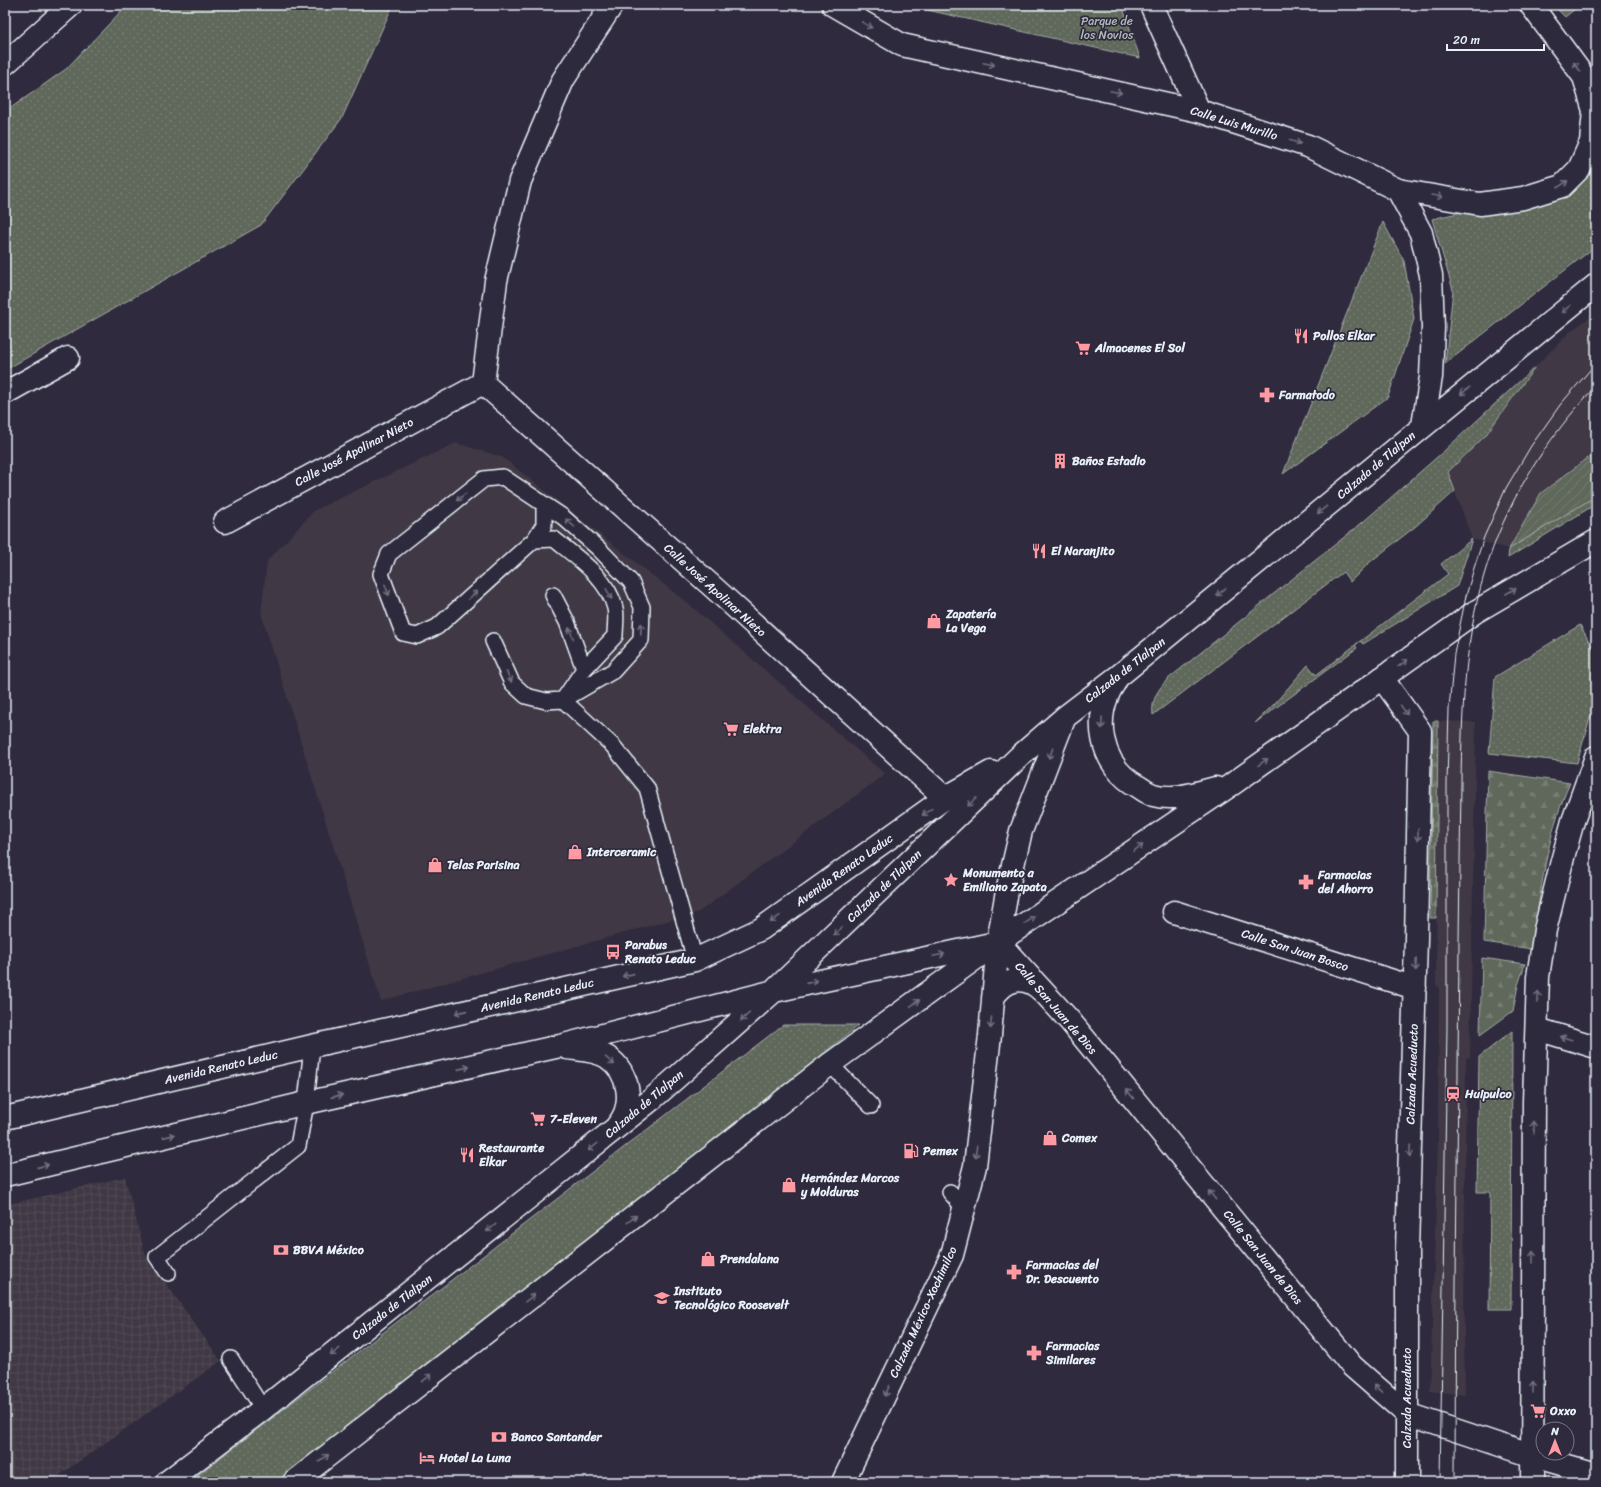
<svg xmlns="http://www.w3.org/2000/svg" width="1601" height="1487" viewBox="0 0 1601 1487" font-family="Sriracha,sans-serif">
  <defs>
    <pattern id="industrial-grid" width="8" height="8" patternUnits="userSpaceOnUse"><rect width="8" height="8" fill="#403845"/><path d="M0 4h8M4 0v8" fill="none" stroke="#524c57"/></pattern>
    <pattern id="grass-dots" width="8" height="8" patternUnits="userSpaceOnUse"><rect width="8" height="8" fill="#5f675a"/><path d="M2 2h.1M6 6h.1" fill="none" stroke="#767d72" stroke-width="1.8" stroke-linecap="round"/></pattern>
    <pattern id="forest-firs" width="22" height="20" patternUnits="userSpaceOnUse"><rect width="22" height="20" fill="#5f675a"/><path d="M5 1l3.5 6h-7zM16 11l3.5 6h-7z" fill="#767d72"/></pattern>
    <pattern id="garden-furrows" width="10" height="10" patternUnits="userSpaceOnUse"><rect width="10" height="10" fill="#5f675a"/><path d="M-1 1l2-2M0 10L10 0M9 11l2-2" fill="none" stroke="#767d72"/></pattern>
  </defs>
  <rect width="100%" height="100%" fill="#2f2a3d"/>
  <filter id="ink" filterUnits="userSpaceOnUse"><feTurbulence type="fractalNoise" baseFrequency=".025" numOctaves="2"/><feDisplacementMap in="SourceGraphic" scale="8" xChannelSelector="R" yChannelSelector="G"/><feConvolveMatrix kernelMatrix="1 2 1 2 8 2 1 2 1" color-interpolation-filters="sRGB"/></filter>
  <g filter="url(#ink)">
    <path fill="#403845" d="M 1596,313 L 1596,452 L 1541,493 L 1509,549 L 1472,539 L 1448,472 L 1485,436 L 1535,367 L 1573,329 Z
      M 456,443 L 502,457 L 690,605 L 885,774 L 699,912 L 381,1001 L 261,613 L 267,561 L 315,510 Z
      M 1438,721 L 1476,722 L 1470,1057 L 1466,1058 L 1464,1335 L 1465,1395 L 1430,1391 L 1438,1138 L 1439,986 L 1436,986 Z"/>
    <path fill="url(#industrial-grid)" d="M 125,1177 L 145,1254 L 221,1361 L 50,1482 L 5,1482 L 5,1205 Z"/>
    <path fill="url(#grass-dots)" stroke="#a4aca9" d="M 127,5 L 393,5 L 342,118 L 261,225 L 5,370 L 5,112 L 66,69 Z
      M 916,5 L 1122,5 L 1140,58 L 923,9 Z
      M 1596,154 L 1596,246 L 1445,364 L 1453,290 L 1432,219 L 1578,185 Z
      M 1383,222 L 1404,261 L 1414,319 L 1388,397 L 1283,474 Z
      M 1535,367 L 1485,436 L 1448,472 L 1455,491 L 1416,526 L 1370,562 L 1350,582 L 1343,572 L 1153,715 C 1151,700 1158,689 1168,679 L 1363,522 L 1444,451 Z
      M 1596,496 L 1596,504 L 1508,558 L 1509,549 Z
      M 1472,539 L 1457,586 L 1363,644 L 1360,641 L 1355,645 L 1357,648 L 1255,723 L 1275,703 L 1308,665 L 1316,675 L 1448,574 L 1441,564 Z
      M 1580,625 L 1596,654 L 1596,706 L 1589,721 L 1577,763 L 1489,753 L 1495,677 Z
      M 783,1025 L 859,1025 L 291,1482 L 189,1482 Z
      M 1512,1031 L 1511,1309 L 1489,1309 L 1490,1192 L 1477,1192 L 1479,1057 Z"/>
    <path fill="url(#forest-firs)" stroke="#a4aca9" d="M 1433,721 L 1438,721 L 1436,918 L 1430,918 Z
      M 1488,771 L 1570,783 C 1547,832 1540,895 1532,949 L 1484,942 Z
      M 1482,958 L 1525,964 L 1518,985 L 1513,1011 L 1480,1035 Z"/>
    <path fill="url(#garden-furrows)" stroke="#a4aca9" d="M 1596,452 L 1596,496 L 1509,549 L 1541,493 Z"/>
    <path fill="#5f675a" stroke="#a4aca9" d="M 1553,5 L 1580,5 L 1565,17 Z"/>
    <g fill="none" stroke-linecap="round" stroke-linejoin="round">
      <g stroke="#e8f1f8" stroke-width="18">
        <path id="lane" d="M 534,540 L 544,525 L 544,505
          M 553,595 L 567,622 L 584,669
          M 493,641 L 512,683 L 526,696 L 546,701 L 563,700 L 613,671 L 641,640 L 642,607 L 631,582 L 599,549 L 563,517 L 503,477 L 484,479 L 389,554 L 381,574 L 403,633 L 417,636 L 437,627 L 534,540 L 554,539 C 576,557 608,578 615,608 C 617,616 615,627 615,636 L 584,669 L 563,700
          M 563,700 L 613,746 L 647,788 L 695,960
          M 830,1064 L 871,1106
          M 950,1192 L 964,1208
          M 168,1273 L 157,1257 L 298,1146 L 306,1103 L 312,1046
          M 231,1359 L 263,1409"/>
      </g>
      <g stroke="#e8f1f8" stroke-width="25">
        <path id="street" d="M 612,5 L 563,80 L 520,181 L 496,281 L 483,383 L 713,587 L 945,798
          M 1151,5 L 1199,111
          M 5,64 L 71,5
          M 1398,190 L 1480,204 L 1523,198 L 1562,186 L 1579,169 L 1591,142 L 1594,111 L 1584,77 L 1531,5
          M 5,393 L 68,358
          M 225,522 L 483,383
          M 1382,678 L 1420,731 L 1416,939 L 1407,1250 L 1407,1482
          M 1174,912 L 1415,988
          M 998,942 L 1070,1021 L 1352,1366 L 1407,1414 L 1533,1456 L 1596,1474
          M 1537,1029 L 1596,1047"/>
      </g>
      <g stroke="#e8f1f8" stroke-width="25">
        <path id="secondary" d="M 833,5 L 902,45 L 1199,111 L 1308,146 L 1398,190 L 1421,233 L 1431,275 L 1433,327 L 1431,377 L 1423,425
          M 1115,682 C 1091,716 1100,767 1139,787 C 1143,790 1148,793 1153,795 C 1174,801 1196,793 1216,788
          M 993,998 C 1005,978 1025,974 1042,991
          M 567,1048 C 581,1050 595,1050 607,1057 C 630,1072 635,1106 617,1126
          M 5,1118 L 312,1046 L 695,960 L 761,929 L 945,798 L 991,772
          M 5,1175 L 306,1103 L 560,1046 L 774,991 L 991,944
          M 167,1482 L 263,1409 L 651,1100 L 774,991 L 1020,756 L 1065,717 L 1120,675 L 1596,285
          M 294,1482 L 830,1064 L 998,942 L 1231,785 L 1475,612 L 1596,541
          M 843,1482 L 952,1255 L 975,1166 L 990,1035 L 998,942 L 1007,891 L 1021,831 L 1064,719
          M 1532,1482 L 1534,1102 L 1538,977 L 1545,930 L 1562,861 L 1573,821 L 1596,757"/>
      </g>
      <use href="#lane" stroke="#2f2a3d" stroke-width="15"/>
      <use href="#street" stroke="#2f2a3d" stroke-width="22"/>
      <use href="#secondary" stroke="#2f2a3d" stroke-width="22"/>
      <path stroke="#e8f1f8" stroke-width="1" d="M 1440,1482 L 1447,1027 L 1447,783 L 1449,709 L 1454,654 L 1466,596 L 1474,568 L 1484,537 L 1506,488 L 1531,446 L 1560,405 L 1596,363
        M 1455,1482 C 1455,1302 1458,1122 1459,942 C 1460,889 1460,836 1461,783 C 1462,712 1464,643 1484,575 C 1505,503 1545,440 1596,386"/>
    </g>
    <defs><path id="oneway-shaft" d="M-6 0H5M1.5-3L5.5 0L1.5 3" fill="none" stroke-width="1.6" stroke-linecap="round" stroke-linejoin="round"/></defs>
    <g stroke="#70707e">
      <use href="#oneway-shaft" transform="translate(867 25) rotate(30)"/>
      <use href="#oneway-shaft" transform="translate(989 64) rotate(12)"/>
      <use href="#oneway-shaft" transform="translate(1577 67) rotate(-127)"/>
      <use href="#oneway-shaft" transform="translate(1116 92) rotate(12)"/>
      <use href="#oneway-shaft" transform="translate(1295 142) rotate(18)"/>
      <use href="#oneway-shaft" transform="translate(1563 184) rotate(-35)"/>
      <use href="#oneway-shaft" transform="translate(1437 196) rotate(9)"/>
      <use href="#oneway-shaft" transform="translate(1566 309) rotate(141)"/>
      <use href="#oneway-shaft" transform="translate(1465 391) rotate(141)"/>
      <use href="#oneway-shaft" transform="translate(461 497) rotate(142)"/>
      <use href="#oneway-shaft" transform="translate(1322 510) rotate(141)"/>
      <use href="#oneway-shaft" transform="translate(570 523) rotate(-138)"/>
      <use href="#oneway-shaft" transform="translate(387 590) rotate(70)"/>
      <use href="#oneway-shaft" transform="translate(1511 591) rotate(-30)"/>
      <use href="#oneway-shaft" transform="translate(1221 592) rotate(141)"/>
      <use href="#oneway-shaft" transform="translate(609 594) rotate(62)"/>
      <use href="#oneway-shaft" transform="translate(473 595) rotate(-42)"/>
      <use href="#oneway-shaft" transform="translate(641 629) rotate(-87)"/>
      <use href="#oneway-shaft" transform="translate(571 633) rotate(-113)"/>
      <use href="#oneway-shaft" transform="translate(1403 663) rotate(-36)"/>
      <use href="#oneway-shaft" transform="translate(509 677) rotate(65)"/>
      <use href="#oneway-shaft" transform="translate(1404 710) rotate(54)"/>
      <use href="#oneway-shaft" transform="translate(1102 723) rotate(91)"/>
      <use href="#oneway-shaft" transform="translate(1051 753) rotate(111)"/>
      <use href="#oneway-shaft" transform="translate(1263 762) rotate(-35)"/>
      <use href="#oneway-shaft" transform="translate(972 802) rotate(136)"/>
      <use href="#oneway-shaft" transform="translate(927 812) rotate(144)"/>
      <use href="#oneway-shaft" transform="translate(1418 835) rotate(91)"/>
      <use href="#oneway-shaft" transform="translate(1138 848) rotate(-34)"/>
      <use href="#oneway-shaft" transform="translate(775 919) rotate(145)"/>
      <use href="#oneway-shaft" transform="translate(1030 920) rotate(-34)"/>
      <use href="#oneway-shaft" transform="translate(838 931) rotate(137)"/>
      <use href="#oneway-shaft" transform="translate(939 955) rotate(-12)"/>
      <use href="#oneway-shaft" transform="translate(1416 965) rotate(92)"/>
      <use href="#oneway-shaft" transform="translate(628 975) rotate(167)"/>
      <use href="#oneway-shaft" transform="translate(812 982) rotate(-13)"/>
      <use href="#oneway-shaft" transform="translate(1538 997) rotate(-89)"/>
      <use href="#oneway-shaft" transform="translate(915 1003) rotate(-36)"/>
      <use href="#oneway-shaft" transform="translate(461 1012) rotate(167)"/>
      <use href="#oneway-shaft" transform="translate(745 1017) rotate(138)"/>
      <use href="#oneway-shaft" transform="translate(991 1023) rotate(95)"/>
      <use href="#oneway-shaft" transform="translate(1566 1038) rotate(-163)"/>
      <use href="#oneway-shaft" transform="translate(610 1061) rotate(40)"/>
      <use href="#oneway-shaft" transform="translate(464 1068) rotate(-13)"/>
      <use href="#oneway-shaft" transform="translate(1130 1094) rotate(-129)"/>
      <use href="#oneway-shaft" transform="translate(337 1096) rotate(-13)"/>
      <use href="#oneway-shaft" transform="translate(1534 1127) rotate(-90)"/>
      <use href="#oneway-shaft" transform="translate(169 1136) rotate(-13)"/>
      <use href="#oneway-shaft" transform="translate(593 1147) rotate(142)"/>
      <use href="#oneway-shaft" transform="translate(1410 1151) rotate(92)"/>
      <use href="#oneway-shaft" transform="translate(976 1152) rotate(97)"/>
      <use href="#oneway-shaft" transform="translate(43 1166) rotate(-13)"/>
      <use href="#oneway-shaft" transform="translate(1212 1195) rotate(-129)"/>
      <use href="#oneway-shaft" transform="translate(632 1219) rotate(-38)"/>
      <use href="#oneway-shaft" transform="translate(491 1228) rotate(142)"/>
      <use href="#oneway-shaft" transform="translate(1533 1257) rotate(-90)"/>
      <use href="#oneway-shaft" transform="translate(530 1298) rotate(-38)"/>
      <use href="#oneway-shaft" transform="translate(335 1352) rotate(142)"/>
      <use href="#oneway-shaft" transform="translate(427 1378) rotate(-38)"/>
      <use href="#oneway-shaft" transform="translate(1533 1387) rotate(-90)"/>
      <use href="#oneway-shaft" transform="translate(1378 1389) rotate(-139)"/>
      <use href="#oneway-shaft" transform="translate(887 1391) rotate(116)"/>
      <use href="#oneway-shaft" transform="translate(324 1458) rotate(-38)"/>
    </g>
  </g>
  <defs>
    <g id="restaurant-bare" transform="scale(1.2)"><path d="M-5-6h1v4h1v-4h1v4h1v-4h1v5L-1.5 .5V6h-2V.5L-5-1ZM5-6V6H3V1.5H1.5Q1.5-4 5-6Z" fill="#ff9aa2" stroke="#2f2a3d" stroke-width="2.5" paint-order="stroke"/></g>
    <g id="supermarket-bare" transform="scale(1.2)"><path d="M-6-5.5h2.5l.6 2H6L4.5 2H-2.5L-4.4-4H-6ZM-1.5 3.2a1.3 1.3 0 1 0 .1 0ZM3 3.2a1.3 1.3 0 1 0 .1 0Z" fill="#ff9aa2" stroke="#2f2a3d" stroke-width="2.5" paint-order="stroke"/></g>
    <g id="pharmacy-bare" transform="scale(1.2)"><path d="M-2-6h4v4h4v4h-4v4h-4v-4h-4v-4h4Z" fill="#ff9aa2" stroke="#2f2a3d" stroke-width="2.5" paint-order="stroke"/></g>
    <g id="building-bare" transform="scale(1.2)"><path d="M-4-6H4V6H1V3H-1V6H-4ZM-2.5-4.3h1.7v1.8h-1.7ZM.8-4.3h1.7v1.8H.8ZM-2.5-1h1.7V.8h-1.7ZM.8-1h1.7V.8H.8Z" fill="#ff9aa2" stroke="#2f2a3d" stroke-width="2.5" paint-order="stroke"/></g>
    <g id="shop-bare" transform="scale(1.2)"><path d="M-5-2.5h2.3a2.7 3.5 0 0 1 5.4 0H5L5.5 6h-11ZM-1.5-2.5h3a1.5 2.3 0 0 0-3 0Z" fill="#ff9aa2" stroke="#2f2a3d" stroke-width="2.5" paint-order="stroke"/></g>
    <g id="sight-bare" transform="scale(1.2)"><path d="M0-6L1.8-2.2L6-1.7L2.9 1.2L3.7 5.4L0 3.3L-3.7 5.4L-2.9 1.2L-6-1.7L-1.8-2.2Z" fill="#ff9aa2" stroke="#2f2a3d" stroke-width="2.5" paint-order="stroke"/></g>
    <g id="bus-bare" transform="scale(1.2)"><path d="M-5-6H5V4H4V6H2V4H-2V6H-4V4H-5ZM-3.5-4V0h7V-4ZM-3.5 1.2v1.5H-2V1.2ZM2 1.2v1.5H3.5V1.2Z" fill="#ff9aa2" stroke="#2f2a3d" stroke-width="2.5" paint-order="stroke"/></g>
    <g id="station-bare" transform="scale(1.2)"><path d="M-3-6H3Q5-6 5-4V2Q5 4 3 4L4.5 6H3L1.5 4h-3L-3 6H-4.5L-3 4Q-5 4-5 2V-4Q-5-6-3-6ZM-3.5-4v3h7v-3ZM-3.5 1v1.5H-2V1ZM2 1v1.5H3.5V1Z" fill="#ff9aa2" stroke="#2f2a3d" stroke-width="2.5" paint-order="stroke"/></g>
    <g id="fuel-bare" transform="scale(1.2)"><path d="M-5.5-6h7V0h2V4h1.3V-2.5L3-4.5l.8-.8L6-3V5H2.5V1h-1V6h-7ZM-4.2-4.7v3.2H.2V-4.7Z" fill="#ff9aa2" stroke="#2f2a3d" stroke-width="2.5" paint-order="stroke"/></g>
    <g id="bank-bare" transform="scale(1.2)"><path d="M-6-4H6V4H-6ZM0-2.3a2.3 2.3 0 1 0 0 4.6a2.3 2.3 0 1 0 0-4.6Z" fill="#ff9aa2" stroke="#2f2a3d" stroke-width="2.5" paint-order="stroke"/></g>
    <g id="school-bare" transform="scale(1.2)"><path d="M0-5L7-2L0 1L-7-2ZM-4 1L0 2.5L4 1V4Q0 6-4 4Z" fill="#ff9aa2" stroke="#2f2a3d" stroke-width="2.5" paint-order="stroke"/></g>
    <g id="hotel-bare" transform="scale(1.2)"><path d="M-6-4.5h1.5V1H6V5H4.5V3h-9V5H-6ZM-4 0a1.8 1.8 0 1 1 3.6 0ZM.5 0V-2.5h3Q6-2.5 6 0Z" fill="#ff9aa2" stroke="#2f2a3d" stroke-width="2.5" paint-order="stroke"/></g>
  </defs>
  <g fill-rule="evenodd">
    <use href="#restaurant-bare" x="1301" y="336"/>
    <use href="#supermarket-bare" x="1083" y="348"/>
    <use href="#pharmacy-bare" x="1267" y="395"/>
    <use href="#building-bare" x="1060" y="461"/>
    <use href="#restaurant-bare" x="1039" y="551"/>
    <use href="#shop-bare" x="934" y="621"/>
    <use href="#supermarket-bare" x="731" y="729"/>
    <use href="#shop-bare" x="575" y="852"/>
    <use href="#shop-bare" x="435" y="865"/>
    <use href="#sight-bare" x="951" y="880"/>
    <use href="#pharmacy-bare" x="1306" y="882"/>
    <use href="#bus-bare" x="613" y="952"/>
    <use href="#station-bare" x="1453" y="1094"/>
    <use href="#supermarket-bare" x="538" y="1119"/>
    <use href="#shop-bare" x="1050" y="1138"/>
    <use href="#fuel-bare" x="911" y="1151"/>
    <use href="#restaurant-bare" x="467" y="1155"/>
    <use href="#shop-bare" x="789" y="1185"/>
    <use href="#bank-bare" x="281" y="1250"/>
    <use href="#shop-bare" x="708" y="1259"/>
    <use href="#pharmacy-bare" x="1014" y="1272"/>
    <use href="#school-bare" x="662" y="1298"/>
    <use href="#pharmacy-bare" x="1034" y="1353"/>
    <use href="#supermarket-bare" x="1538" y="1411"/>
    <use href="#bank-bare" x="499" y="1437"/>
    <use href="#hotel-bare" x="427" y="1458"/>
  </g>
  <g text-anchor="middle" dominant-baseline="central" stroke-width="3.5" stroke-linejoin="round" paint-order="stroke">
    <g font-size="12" fill="#b1bab9" stroke="#2f2a3d">
      <text x="1107" y="21">Parque de<tspan x="1107" dy="14">los Novios</tspan></text>
    </g>
    <g font-size="12" fill="#e8f1f8" stroke="#2f2a3d">
      <text transform="translate(1234 123) rotate(17)">Calle Luis Murillo</text>
      <text transform="translate(354 452) rotate(-28)">Calle José Apolinar Nieto</text>
      <text transform="translate(1376 465) rotate(-40)">Calzada de Tlalpan</text>
      <text transform="translate(715 590) rotate(42)">Calle José Apolinar Nieto</text>
      <text transform="translate(1125 670) rotate(-38)">Calzada de Tlalpan</text>
      <text transform="translate(844 870) rotate(-35)">Avenida Renato Leduc</text>
      <text transform="translate(884 886) rotate(-44)">Calzada de Tlalpan</text>
      <text transform="translate(1295 950) rotate(18)">Calle San Juan Bosco</text>
      <text transform="translate(537 995) rotate(-13)">Avenida Renato Leduc</text>
      <text transform="translate(1056 1008) rotate(49)">Calle San Juan de Dios</text>
      <text transform="translate(221 1067) rotate(-13)">Avenida Renato Leduc</text>
      <text transform="translate(1412 1074) rotate(-88)">Calzada Acueducto</text>
      <text transform="translate(644 1104) rotate(-40)">Calzada de Tlalpan</text>
      <text transform="translate(1263 1257) rotate(51)">Calle San Juan de Dios</text>
      <text transform="translate(392 1307) rotate(-38)">Calzada de Tlalpan</text>
      <text transform="translate(923 1312) rotate(-65)">Calzada México-Xochimilco</text>
      <text transform="translate(1407 1398) rotate(-90)">Calzada Acueducto</text>
    </g>
    <g font-size="12" font-weight="bold" fill="#e8f1f8" stroke="#2f2a3d" text-anchor="start">
      <text x="1313" y="336">Pollos Elkar</text>
      <text x="1095" y="348">Almacenes El Sol</text>
      <text x="1279" y="395">Farmatodo</text>
      <text x="1072" y="461">Baños Estadio</text>
      <text x="1051" y="551">El Naranjito</text>
      <text x="946" y="614">Zapatería<tspan x="946" dy="14">La Vega</tspan></text>
      <text x="743" y="729">Elektra</text>
      <text x="587" y="852">Interceramic</text>
      <text x="447" y="865">Telas Parisina</text>
      <text x="963" y="873">Monumento a<tspan x="963" dy="14">Emiliano Zapata</tspan></text>
      <text x="1318" y="875">Farmacias<tspan x="1318" dy="14">del Ahorro</tspan></text>
      <text x="625" y="945">Parabus<tspan x="625" dy="14">Renato Leduc</tspan></text>
      <text x="1465" y="1094">Huipulco</text>
      <text x="550" y="1119">7-Eleven</text>
      <text x="1062" y="1138">Comex</text>
      <text x="479" y="1148">Restaurante<tspan x="479" dy="14">Elkar</tspan></text>
      <text x="923" y="1151">Pemex</text>
      <text x="801" y="1178">Hernández Marcos<tspan x="801" dy="14">y Molduras</tspan></text>
      <text x="293" y="1250">BBVA México</text>
      <text x="720" y="1259">Prendalana</text>
      <text x="1026" y="1265">Farmacias del<tspan x="1026" dy="14">Dr. Descuento</tspan></text>
      <text x="674" y="1291">Instituto<tspan x="674" dy="14">Tecnológico Roosevelt</tspan></text>
      <text x="1046" y="1346">Farmacias<tspan x="1046" dy="14">Similares</tspan></text>
      <text x="1550" y="1411">Oxxo</text>
      <text x="511" y="1437">Banco Santander</text>
      <text x="439" y="1458">Hotel La Luna</text>
    </g>
  </g>
  <rect width="1601" height="1487" fill="none" stroke="#2f2a3d" stroke-width="20"/>
  <rect x="10" y="10" width="1581" height="1467" fill="none" stroke="#e8f1f8" stroke-width="1.5" filter="url(#ink)"/>
  <g transform="translate(1555 1441)"><circle r="19" fill="#2f2a3d" stroke="#797a88"/>
  <path d="M0-3L7 15L0 10L-7 15Z" fill="#ff9aa2"/>
  <text y="-6" font-size="11" font-weight="bold" text-anchor="middle" fill="#e8f1f8">N</text>
  </g>
  <path d="M1447 44v6h97v-6" fill="none" stroke="#e8f1f8" stroke-width="2"/>
  <text x="1453" y="44" font-size="12" fill="#e8f1f8" stroke="#2f2a3d" stroke-width="3" paint-order="stroke">20 m</text>
</svg>
